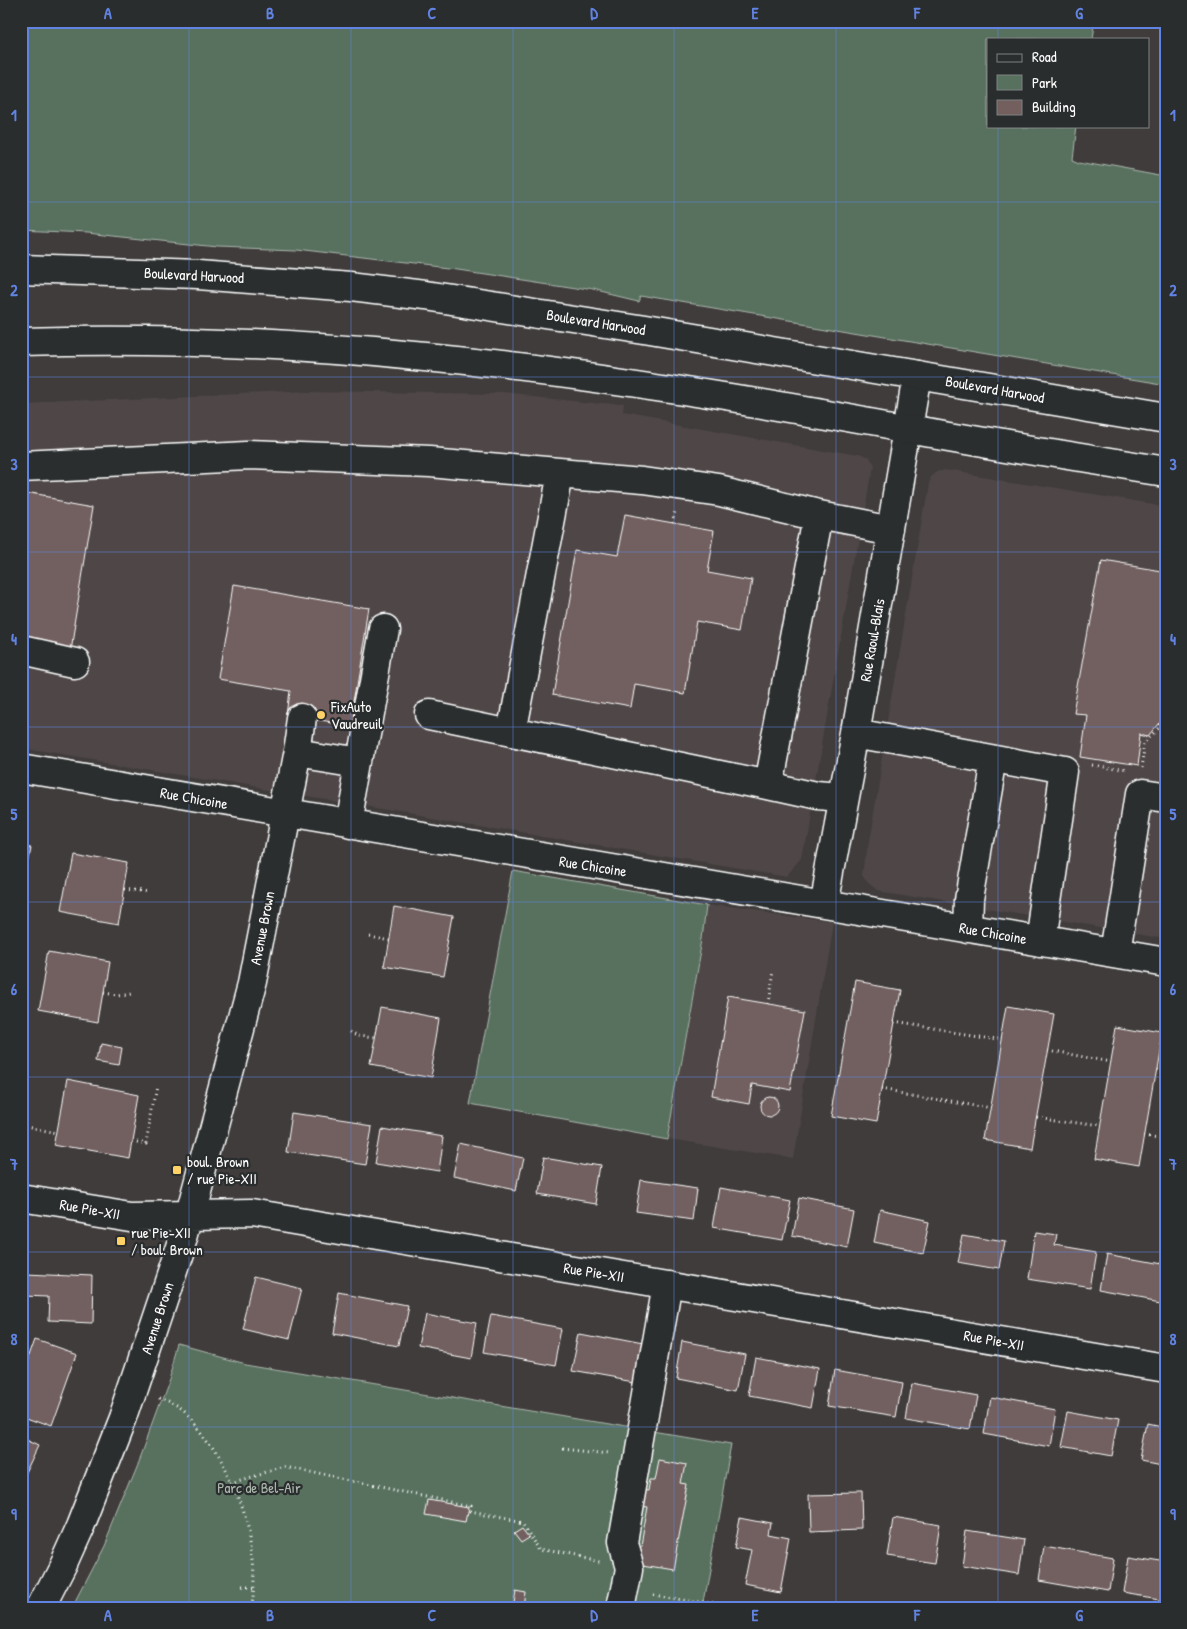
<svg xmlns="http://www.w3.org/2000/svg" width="1187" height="1629" viewBox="0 0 1187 1629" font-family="'Patrick Hand',sans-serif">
  <rect width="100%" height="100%" fill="#403c3c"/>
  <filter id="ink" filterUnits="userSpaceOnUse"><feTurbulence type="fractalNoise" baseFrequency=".02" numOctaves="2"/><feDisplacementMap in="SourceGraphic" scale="10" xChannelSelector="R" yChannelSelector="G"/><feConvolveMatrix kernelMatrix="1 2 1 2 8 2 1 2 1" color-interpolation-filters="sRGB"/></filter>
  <g filter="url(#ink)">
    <path fill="#4f4646" d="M 308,391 L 504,394 L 623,406 L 622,415 L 858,456 L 866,460 L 870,468 L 868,481 L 802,860 L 787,877 L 21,748 L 21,404 Z
      M 946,470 L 1166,506 L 1166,939 L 878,891 L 869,884 L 864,876 L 868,841 L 928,483 L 931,477 L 937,472 Z
      M 707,905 L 832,922 L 793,1159 L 668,1139 L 703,939 Z"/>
    <path fill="#58715e" stroke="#acb8ae" d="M 21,21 L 1094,21 L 1091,39 L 988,39 L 988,126 L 1076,126 L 1072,157 L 1079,160 L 1166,176 L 1166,384 L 641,296 L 639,301 L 593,290 L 456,269 L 296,250 L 217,247 L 86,233 L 21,230 Z
      M 513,871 L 707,905 L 703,939 L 667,1139 L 470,1103 Z
      M 179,1345 L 245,1363 L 731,1445 L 702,1608 L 72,1608 L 104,1546 L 138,1463 L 169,1379 Z"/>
    <path fill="#725f5e" stroke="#fff" d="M 21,492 L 94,505 L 70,650 L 21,637 Z
      M 625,515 L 714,531 L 707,570 L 751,578 L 742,630 L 697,622 L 685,693 L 634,684 L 630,709 L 552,695 L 577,550 L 617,557 Z
      M 1101,560 L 1166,571 L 1166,722 L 1163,726 L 1159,724 L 1150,735 L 1141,733 L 1137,766 L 1080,757 L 1086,715 L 1073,714 Z
      M 234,586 L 369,609 L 350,726 L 288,716 L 291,691 L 218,679 Z
      M 21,844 L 32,845 L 28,864 L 21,863 Z
      M 71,853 L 129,863 L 119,923 L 60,912 Z
      M 394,906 L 454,917 L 443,977 L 384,967 Z
      M 49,951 L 108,962 L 98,1022 L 38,1011 Z
      M 855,982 L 900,990 L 876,1124 L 831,1116 Z
      M 728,997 L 805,1010 L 790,1092 L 752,1085 L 749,1104 L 711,1097 Z
      M 1008,1006 L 1054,1014 L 1030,1148 L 985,1140 Z
      M 382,1007 L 441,1018 L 431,1078 L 371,1067 Z
      M 1117,1025 L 1162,1033 L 1139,1167 L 1094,1159 Z
      M 101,1043 L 122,1047 L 119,1065 L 98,1061 Z
      M 68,1081 L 139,1095 L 128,1158 L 56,1145 Z
      M760 1106a9 9 0 1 1 18 0a9 9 0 1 1-18 0Z
      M 294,1112 L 372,1124 L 365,1164 L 288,1152 Z
      M 382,1126 L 442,1136 L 437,1172 L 376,1162 Z
      M 461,1144 L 523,1158 L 516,1191 L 454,1178 Z
      M 543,1157 L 602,1167 L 596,1204 L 537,1194 Z
      M 641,1180 L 698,1188 L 694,1221 L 636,1213 Z
      M 721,1187 L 790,1200 L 782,1240 L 714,1228 Z
      M 799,1198 L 854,1209 L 847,1247 L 792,1236 Z
      M 880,1210 L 930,1221 L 923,1253 L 874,1243 Z
      M 1034,1231 L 1056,1234 L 1054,1245 L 1096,1252 L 1090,1289 L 1027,1279 Z
      M 964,1234 L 1004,1241 L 999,1270 L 958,1263 Z
      M 1107,1254 L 1166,1265 L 1166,1302 L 1101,1290 Z
      M 27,1272 L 92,1275 L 91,1324 L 48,1322 L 49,1296 L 26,1295 Z
      M 256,1277 L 302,1288 L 289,1340 L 243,1329 Z
      M 339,1293 L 407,1306 L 399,1346 L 332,1333 Z
      M 425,1313 L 477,1323 L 471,1358 L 418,1348 Z
      M 491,1316 L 563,1329 L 556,1365 L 484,1352 Z
      M 581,1332 L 643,1344 L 636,1382 L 573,1371 Z
      M 37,1339 L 77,1353 L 51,1426 L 21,1415 L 21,1378 L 23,1374 L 24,1375 Z
      M 682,1342 L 745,1354 L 738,1390 L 676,1378 Z
      M 756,1357 L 820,1369 L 813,1408 L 749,1396 Z
      M 835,1370 L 902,1382 L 896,1417 L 829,1406 Z
      M 912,1383 L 976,1395 L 970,1429 L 906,1418 Z
      M 990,1397 L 1055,1409 L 1049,1446 L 984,1434 Z
      M 1068,1411 L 1118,1420 L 1111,1456 L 1061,1447 Z
      M 1148,1424 L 1166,1428 L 1166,1465 L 1141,1460 Z
      M 21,1436 L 40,1445 L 21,1485 Z
      M 660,1458 L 687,1463 L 683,1484 L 689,1485 L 673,1569 L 637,1563 L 647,1507 L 639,1506 L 642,1489 L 649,1490 L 651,1478 L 656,1478 Z
      M 861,1493 L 862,1530 L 809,1532 L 808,1494 Z
      M 429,1500 L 469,1507 L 466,1521 L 426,1514 Z
      M 742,1517 L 773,1523 L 771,1534 L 791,1538 L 781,1592 L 745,1585 L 752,1550 L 736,1547 Z
      M 893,1517 L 941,1525 L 935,1563 L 887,1556 Z
      M 522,1525 L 529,1534 L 521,1539 L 514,1530 Z
      M 967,1531 L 1024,1540 L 1019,1575 L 962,1566 Z
      M 1044,1546 L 1113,1558 L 1108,1592 L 1039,1580 Z
      M 1128,1556 L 1166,1562 L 1166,1600 L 1122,1593 Z
      M 515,1590 L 526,1592 L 524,1608 L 512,1608 Z"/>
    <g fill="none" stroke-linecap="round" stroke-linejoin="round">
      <g stroke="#fff" stroke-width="31">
        <path id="minor" d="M 21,466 L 249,455 L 429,462 L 642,480 L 719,491 L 819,515
          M 21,650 L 75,662
          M 429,715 L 768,785
          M 511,732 L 560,474
          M 856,733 L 1065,772 L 1040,941
          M 297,752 L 302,718
          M 359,762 L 383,629
          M 21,768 L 1166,962
          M 843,798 L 818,796 L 768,785 L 819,515 L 891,529
          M 824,904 L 856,733 L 917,376
          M 968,929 L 969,899 L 993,759
          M 1115,953 L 1140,794 L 1166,798
          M 21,1198 L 132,1216 L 252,1214 L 1166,1369
          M 41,1608 L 63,1565 L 81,1525 L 123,1418 L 184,1236 L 252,983 L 297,752 L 359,762 L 348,824
          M 621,1608 L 629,1567 L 622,1543 L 667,1284"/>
      </g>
      <g stroke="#fff" stroke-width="31">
        <path id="highway" d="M 21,269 L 198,275 L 351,287 L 426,296 L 644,330 L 1166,418
          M 21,342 C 153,338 284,343 415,356 C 592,372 768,403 943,435 C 1017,448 1091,460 1166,472"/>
      </g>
      <path stroke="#fff" stroke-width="3" stroke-dasharray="1 4" stroke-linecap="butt" d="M 675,524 L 678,512
        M 1092,765 L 1125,771
        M 1141,768 L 1145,742 L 1166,722
        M 125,890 L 149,893
        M 368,934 L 389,938
        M 103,992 L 116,994 L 130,992
        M 768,1004 L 773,970
        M 894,1023 L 1003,1040
        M 351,1031 L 359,1036 L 377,1038
        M 1047,1050 L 1111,1062
        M 1156,1069 L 1166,1071
        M 882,1089 L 991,1108
        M 1036,1117 L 1099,1126
        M 21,1124 L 59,1131
        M 1144,1134 L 1166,1137
        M 131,1141 L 146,1144 L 156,1086
        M 158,1399 C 168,1403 179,1408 187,1416 C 232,1456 264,1549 251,1608
        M 562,1448 L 609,1453
        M 232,1482 L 285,1467 L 471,1506 L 470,1511 L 523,1521 L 541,1549 L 599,1561
        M 242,1587 L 254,1587
        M 653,1594 L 733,1608"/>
      <use href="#minor" stroke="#2a2d2e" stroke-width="28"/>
      <use href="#highway" stroke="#2a2d2e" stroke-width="28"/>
    </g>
  </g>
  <path fill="none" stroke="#6183e4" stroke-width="1" stroke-opacity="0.55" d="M 189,21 L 189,1608M 351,21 L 351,1608M 513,21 L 513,1608M 674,21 L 674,1608M 836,21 L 836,1608M 998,21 L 998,39M 998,126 L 998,1608M 21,202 L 1166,202M 21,377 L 1166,377M 21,552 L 1166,552M 21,727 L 1166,727M 21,902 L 1166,902M 21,1077 L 1166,1077M 21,1252 L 1166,1252M 21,1427 L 1166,1427"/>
  <g fill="#ffd166" stroke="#2a2d2e" stroke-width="2">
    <circle cx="321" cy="715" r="5"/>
    <rect x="172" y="1165" width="10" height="10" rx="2.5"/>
    <rect x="116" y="1236" width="10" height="10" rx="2.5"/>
  </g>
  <g text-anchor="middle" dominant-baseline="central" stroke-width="4.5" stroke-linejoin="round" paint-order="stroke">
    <g font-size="15" fill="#fff" stroke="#2a2d2e">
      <text transform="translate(194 275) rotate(3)">Boulevard Harwood</text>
      <text transform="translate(596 322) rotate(9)">Boulevard Harwood</text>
      <text transform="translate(995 389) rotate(10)">Boulevard Harwood</text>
      <text transform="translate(872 640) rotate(-80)">Rue Raoul-Blais</text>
      <text transform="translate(194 798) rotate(10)">Rue Chicoine</text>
      <text transform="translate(593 866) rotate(9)">Rue Chicoine</text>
      <text transform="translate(262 928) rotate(-79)">Avenue Brown</text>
      <text transform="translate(993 933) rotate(10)">Rue Chicoine</text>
      <text transform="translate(90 1209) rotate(10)">Rue Pie-XII</text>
      <text transform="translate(594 1272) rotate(9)">Rue Pie-XII</text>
      <text transform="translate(157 1318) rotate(-72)">Avenue Brown</text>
      <text transform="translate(994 1340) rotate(10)">Rue Pie-XII</text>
    </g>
    <g font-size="15" fill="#fff" stroke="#2a2d2e" text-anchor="start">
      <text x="331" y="706">FixAuto<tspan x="331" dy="17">Vaudreuil</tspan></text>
      <text x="187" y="1161">boul. Brown<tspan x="187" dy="17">/ rue Pie-XII</tspan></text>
      <text x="131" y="1232">rue Pie-XII<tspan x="131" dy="17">/ boul. Brown</tspan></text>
    </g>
    <g font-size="15" fill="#acb8ae" stroke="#2a2d2e">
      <text x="259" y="1487">Parc de Bel-Air</text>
    </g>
  </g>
  <rect width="1187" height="1629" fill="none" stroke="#2a2d2e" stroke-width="55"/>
  <rect x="987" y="38" width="162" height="90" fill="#2a2d2e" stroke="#7f8182"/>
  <rect x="997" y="54" width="25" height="8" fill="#2a2d2e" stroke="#7f8182"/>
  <text x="1032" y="62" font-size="15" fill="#ffffff">Road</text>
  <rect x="997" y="75" width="25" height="15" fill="#58715e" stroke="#7f8182"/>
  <text x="1032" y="88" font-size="15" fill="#ffffff">Park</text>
  <rect x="997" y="100" width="25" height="15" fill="#725f5e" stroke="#7f8182"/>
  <text x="1032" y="112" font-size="15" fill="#ffffff">Building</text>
  <rect x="28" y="28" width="1132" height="1574" fill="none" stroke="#6183e4" stroke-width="2"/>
  <g font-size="16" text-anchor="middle" font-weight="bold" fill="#6183e4">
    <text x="108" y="19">A</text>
    <text x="270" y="19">B</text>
    <text x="432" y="19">C</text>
    <text x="594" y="19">D</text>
    <text x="755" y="19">E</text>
    <text x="917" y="19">F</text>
    <text x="1079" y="19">G</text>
    <text x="14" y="121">1</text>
    <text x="1173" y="121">1</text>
    <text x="14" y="296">2</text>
    <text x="1173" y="296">2</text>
    <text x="14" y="470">3</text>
    <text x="1173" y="470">3</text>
    <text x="14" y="645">4</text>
    <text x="1173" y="645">4</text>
    <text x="14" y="820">5</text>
    <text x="1173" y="820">5</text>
    <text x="14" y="995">6</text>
    <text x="1173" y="995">6</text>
    <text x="14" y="1170">7</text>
    <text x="1173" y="1170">7</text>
    <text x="14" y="1345">8</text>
    <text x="1173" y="1345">8</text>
    <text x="14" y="1520">9</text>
    <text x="1173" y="1520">9</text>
    <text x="108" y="1621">A</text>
    <text x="270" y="1621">B</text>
    <text x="432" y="1621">C</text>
    <text x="594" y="1621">D</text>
    <text x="755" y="1621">E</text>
    <text x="917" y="1621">F</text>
    <text x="1079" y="1621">G</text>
  </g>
</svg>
